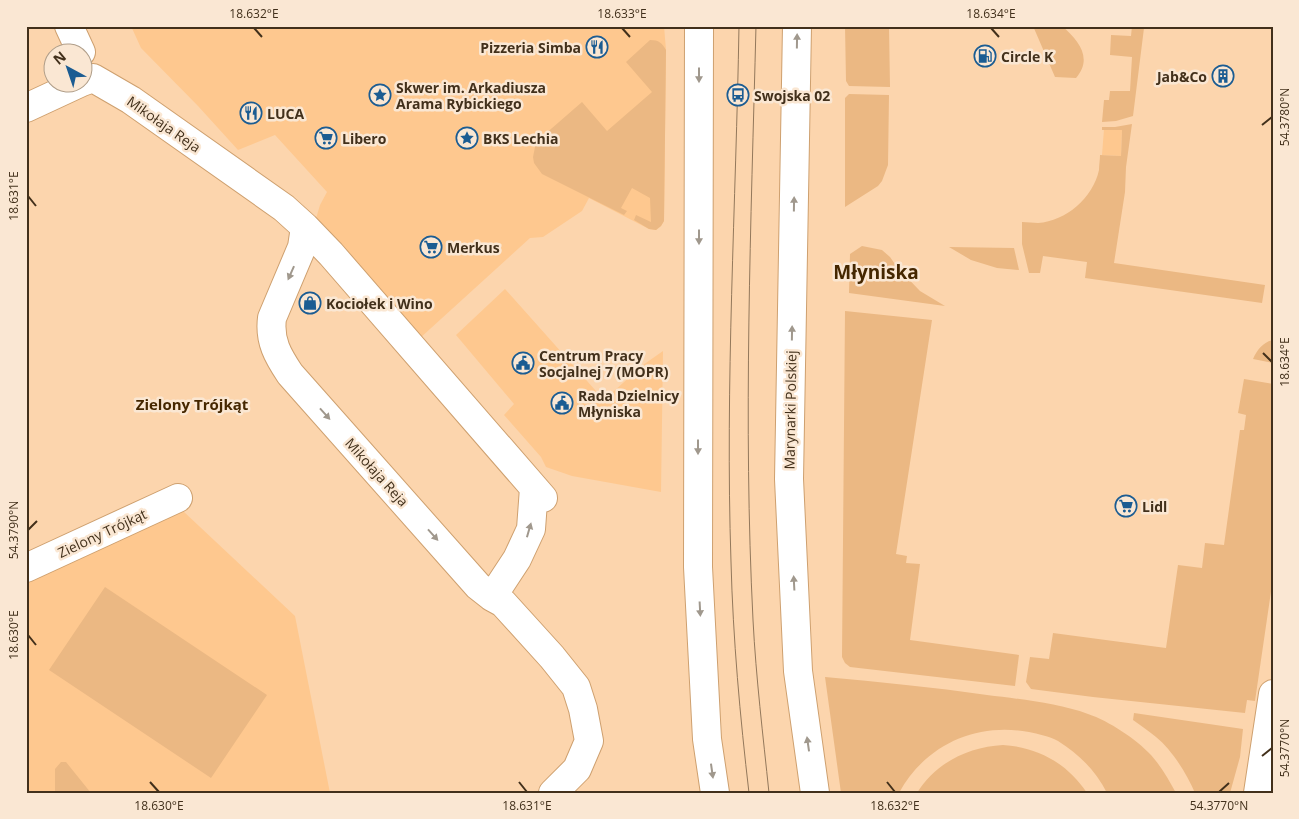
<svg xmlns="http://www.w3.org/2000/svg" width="1299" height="819" viewBox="0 0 1299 819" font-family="'Open Sans',sans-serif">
  <rect width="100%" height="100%" fill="#fcd5ad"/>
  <path fill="#fec88f" d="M 131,26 L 664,26 L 666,50 L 664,221 L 661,226 L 656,230 L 649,229 L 589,198 L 582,211 L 543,237 L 530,238 L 419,339 L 315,222 L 320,205 L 327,192 L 275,135 L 238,150 L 198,106 L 141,48 Z
    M 1104,129 L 1122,130 L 1121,156 L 1102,155 Z
    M 505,289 L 604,400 L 643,365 L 663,351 L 661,492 L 572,476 L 546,467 L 541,457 L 504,415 L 514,404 L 456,335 Z
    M 183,511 L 295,616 L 330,793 L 26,793 L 26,576 Z"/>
  <path fill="#ebb883" d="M 845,26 L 889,26 L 890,87 L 849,86 L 846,81 Z
    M 1033,26 L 1062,26 C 1079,41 1093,58 1076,78 L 1055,77 Z
    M 1132,26 L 1161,26 L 1161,29 L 1144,28 L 1133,116 L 1116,121 L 1102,122 L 1104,100 L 1109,100 L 1110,91 L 1130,91 L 1132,57 L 1110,55 L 1111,35 L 1131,36 Z
    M 650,40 C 659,40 662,43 666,50 L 664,221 L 661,226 L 656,230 L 649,229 L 634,220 L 636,215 L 651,222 L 650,198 L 632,188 L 621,208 L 627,211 L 624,215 L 542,174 L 534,163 L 533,157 L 536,142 L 582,102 L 607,131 L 652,92 L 626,62 Z
    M 849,94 L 889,95 L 888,165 L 882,181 L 878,186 L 845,207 L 845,98 Z
    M 1132,124 L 1126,167 L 1125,192 L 1114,263 L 1265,285 L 1262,303 L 1085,278 L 1087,262 L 1043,256 L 1040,273 L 1029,273 L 1022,244 L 1022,222 C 1028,222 1033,223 1038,223 C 1066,221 1093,198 1099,170 C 1099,165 1100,160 1100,155 L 1121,156 L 1122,130 L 1102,130 L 1102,127 L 1115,127 Z
    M 862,246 L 882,250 L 890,257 L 897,267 L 920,291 L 945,306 L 849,293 L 850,254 Z
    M 949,247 L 1014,248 L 1019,270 L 997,268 L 971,260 Z
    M 845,311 L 932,320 L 896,554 L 907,556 L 906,563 L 920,564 L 910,640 L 1019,655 L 1015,686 L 850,667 L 845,663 L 842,657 Z
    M 1273,340 L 1273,363 L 1253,359 C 1257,350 1263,342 1273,340 Z
    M 1244,379 L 1273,384 L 1273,578 L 1255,701 L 1247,700 L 1245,713 L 1093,697 L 1031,689 L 1026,682 L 1030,657 L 1049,659 L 1053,633 L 1166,648 L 1178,565 L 1202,568 L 1205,543 L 1224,545 L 1240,430 L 1244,430 L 1246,415 L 1238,413 Z
    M 105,587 L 267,695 L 211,778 L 49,670 Z
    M 825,677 C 879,682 933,687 987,695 C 1019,699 1058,703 1088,714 C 1109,721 1136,739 1151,755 C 1161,766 1169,780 1176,793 L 1107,793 C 1096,771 1079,754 1058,741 C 1049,736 1038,734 1029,732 C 976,722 925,745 899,793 L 841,793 Z
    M 1134,713 L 1243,729 L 1240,757 L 1230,793 L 1195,793 C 1187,774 1172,750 1156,737 C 1149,731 1141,726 1133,720 Z
    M 1003,745 C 1038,747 1068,764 1087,793 L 917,793 C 936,762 969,747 1003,745 Z
    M 61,762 L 66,762 L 91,793 L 55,793 L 55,769 Z"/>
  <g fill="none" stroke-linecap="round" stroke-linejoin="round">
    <g stroke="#cea06f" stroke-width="30">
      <path id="minor" d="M 69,26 L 81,52
        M 82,82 L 93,78 L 131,100 L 284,208 L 305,227 L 331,254 L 543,498
        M 26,108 L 82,82
        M 305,227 L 302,247 L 272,318 C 269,341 278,356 290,374 L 478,586 L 492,597 L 517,559 L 531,529 L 534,488
        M 26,568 L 178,498
        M 492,597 L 503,603 L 552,657 L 576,687 L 583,709 L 589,741 L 577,769 L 553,793
        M 1258,793 L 1273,694"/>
    </g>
    <g stroke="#cea06f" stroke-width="30">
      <path id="major" d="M 699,26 L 698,567 L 707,739 L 715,793
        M 797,26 L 789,479 L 798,671 L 815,793"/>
    </g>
    <use href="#minor" stroke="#fff" stroke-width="28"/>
    <use href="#major" stroke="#fff" stroke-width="28"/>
    <path stroke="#93785b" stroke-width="1" d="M 739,26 C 736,205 725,384 731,562 C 733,639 740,716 749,793
      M 756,26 C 751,224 743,422 753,620 C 756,678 763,735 769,793"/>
  </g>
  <defs><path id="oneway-solid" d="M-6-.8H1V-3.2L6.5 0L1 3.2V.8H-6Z" transform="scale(1.25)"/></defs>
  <g fill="#a0988d">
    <use href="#oneway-solid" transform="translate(797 41) rotate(-89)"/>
    <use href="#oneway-solid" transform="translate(699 75) rotate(90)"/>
    <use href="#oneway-solid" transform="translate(794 204) rotate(-89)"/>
    <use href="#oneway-solid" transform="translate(699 237) rotate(90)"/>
    <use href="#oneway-solid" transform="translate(291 273) rotate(114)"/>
    <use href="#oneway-solid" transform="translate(792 333) rotate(-89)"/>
    <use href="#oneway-solid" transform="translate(325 414) rotate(48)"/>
    <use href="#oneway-solid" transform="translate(698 447) rotate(90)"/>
    <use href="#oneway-solid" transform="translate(529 530) rotate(-74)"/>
    <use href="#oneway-solid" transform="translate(433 535) rotate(48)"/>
    <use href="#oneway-solid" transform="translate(794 583) rotate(-93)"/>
    <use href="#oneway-solid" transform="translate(700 609) rotate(87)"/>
    <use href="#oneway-solid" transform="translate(808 744) rotate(-98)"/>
    <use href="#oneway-solid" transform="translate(712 771) rotate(82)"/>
  </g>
  <path fill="none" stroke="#42301b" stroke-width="2" d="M 254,28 L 262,37M 622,28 L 630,37M 991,28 L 999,37M 1262,125 L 1272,117M 28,196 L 36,206M 1263,353 L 1272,362M 28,530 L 37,521M 28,635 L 36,645M 1262,756 L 1272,748M 150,782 L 159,792M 519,782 L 527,792M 887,782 L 895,792M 1219,792 L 1229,783"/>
  <defs>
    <g id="restaurant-ring" transform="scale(1.125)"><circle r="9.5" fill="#fae7d3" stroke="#1b5c92" stroke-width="1.5"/><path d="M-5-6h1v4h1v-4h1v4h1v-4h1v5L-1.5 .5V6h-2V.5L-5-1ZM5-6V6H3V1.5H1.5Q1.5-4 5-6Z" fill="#1b5c92"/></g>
    <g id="fuel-ring" transform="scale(1.125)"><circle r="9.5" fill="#fae7d3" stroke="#1b5c92" stroke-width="1.5"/><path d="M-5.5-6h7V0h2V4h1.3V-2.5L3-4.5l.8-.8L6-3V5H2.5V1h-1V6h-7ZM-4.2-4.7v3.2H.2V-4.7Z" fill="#1b5c92"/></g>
    <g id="building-ring" transform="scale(1.125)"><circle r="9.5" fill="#fae7d3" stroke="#1b5c92" stroke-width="1.5"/><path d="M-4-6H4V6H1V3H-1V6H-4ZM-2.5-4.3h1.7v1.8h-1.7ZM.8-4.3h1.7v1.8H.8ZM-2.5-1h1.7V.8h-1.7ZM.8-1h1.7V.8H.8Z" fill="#1b5c92"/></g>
    <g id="sight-ring" transform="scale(1.125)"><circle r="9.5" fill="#fae7d3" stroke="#1b5c92" stroke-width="1.5"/><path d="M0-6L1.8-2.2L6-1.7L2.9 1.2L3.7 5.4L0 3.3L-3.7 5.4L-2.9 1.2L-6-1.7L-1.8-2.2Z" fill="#1b5c92"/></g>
    <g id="bus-ring" transform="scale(1.125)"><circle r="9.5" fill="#fae7d3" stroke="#1b5c92" stroke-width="1.5"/><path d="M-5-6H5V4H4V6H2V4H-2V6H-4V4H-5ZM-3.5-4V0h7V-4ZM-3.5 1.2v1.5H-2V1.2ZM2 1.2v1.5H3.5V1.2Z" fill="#1b5c92"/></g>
    <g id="supermarket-ring" transform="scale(1.125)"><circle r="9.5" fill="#fae7d3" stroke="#1b5c92" stroke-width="1.5"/><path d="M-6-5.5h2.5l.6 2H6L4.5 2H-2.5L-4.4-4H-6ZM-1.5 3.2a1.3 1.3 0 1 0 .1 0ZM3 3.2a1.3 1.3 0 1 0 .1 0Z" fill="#1b5c92"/></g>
    <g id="shop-ring" transform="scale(1.125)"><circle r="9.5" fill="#fae7d3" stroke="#1b5c92" stroke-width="1.5"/><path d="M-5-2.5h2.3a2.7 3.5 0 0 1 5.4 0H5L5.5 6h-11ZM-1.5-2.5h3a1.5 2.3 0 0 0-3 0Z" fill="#1b5c92"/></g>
    <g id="civic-ring" transform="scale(1.125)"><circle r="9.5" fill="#fae7d3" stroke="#1b5c92" stroke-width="1.5"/><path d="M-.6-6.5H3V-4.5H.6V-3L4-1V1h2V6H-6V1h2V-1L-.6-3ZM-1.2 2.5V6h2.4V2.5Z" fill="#1b5c92"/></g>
  </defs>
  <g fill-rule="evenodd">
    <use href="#restaurant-ring" x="597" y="47"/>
    <use href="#fuel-ring" x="985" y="56"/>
    <use href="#building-ring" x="1223" y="76"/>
    <use href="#sight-ring" x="380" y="95"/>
    <use href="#bus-ring" x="738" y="95"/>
    <use href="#restaurant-ring" x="251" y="113"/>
    <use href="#supermarket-ring" x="326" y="138"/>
    <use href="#sight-ring" x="467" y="138"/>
    <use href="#supermarket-ring" x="431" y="247"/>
    <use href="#shop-ring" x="310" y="303"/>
    <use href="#civic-ring" x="523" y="363"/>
    <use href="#civic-ring" x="562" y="403"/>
    <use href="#supermarket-ring" x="1126" y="506"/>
  </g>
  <g text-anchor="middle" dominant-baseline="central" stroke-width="5" stroke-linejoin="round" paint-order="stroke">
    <g font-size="14" font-weight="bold" fill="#42301b" stroke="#fae7d3" text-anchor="start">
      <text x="581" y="47" text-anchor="end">Pizzeria Simba</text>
      <text x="1001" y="56">Circle K</text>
      <text x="1207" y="76" text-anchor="end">Jab&amp;Co</text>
      <text x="396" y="87">Skwer im. Arkadiusza<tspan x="396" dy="16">Arama Rybickiego</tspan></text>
      <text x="754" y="95">Swojska 02</text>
      <text x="267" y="113">LUCA</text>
      <text x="342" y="138">Libero</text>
      <text x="483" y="138">BKS Lechia</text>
      <text x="447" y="247">Merkus</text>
      <text x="326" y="303">Kociołek i Wino</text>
      <text x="539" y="355">Centrum Pracy<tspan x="539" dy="16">Socjalnej 7 (MOPR)</tspan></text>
      <text x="578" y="395">Rada Dzielnicy<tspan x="578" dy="16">Młyniska</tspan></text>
      <text x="1142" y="506">Lidl</text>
    </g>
    <g font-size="14" fill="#42301b" stroke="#fae7d3">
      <text transform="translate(164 124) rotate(35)">Mikołaja Reja</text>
      <text transform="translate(790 410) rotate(-89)">Marynarki Polskiej</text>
      <text transform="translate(377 472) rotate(48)">Mikołaja Reja</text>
      <text transform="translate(102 533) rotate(-25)">Zielony Trójkąt</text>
    </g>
    <g font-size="15" font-weight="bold" fill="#452700" stroke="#fae7d3">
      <text x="192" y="404">Zielony Trójkąt</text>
    </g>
    <g font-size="19" font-weight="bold" fill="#452700" stroke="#fae7d3">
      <text x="876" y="272">Młyniska</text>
    </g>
  </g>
  <rect width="1299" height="819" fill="none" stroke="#fae7d3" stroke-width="55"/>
  <g transform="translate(68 68) rotate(320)"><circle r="24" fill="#fae7d3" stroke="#b09e89"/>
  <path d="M0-4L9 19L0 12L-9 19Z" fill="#1b5c92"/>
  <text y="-8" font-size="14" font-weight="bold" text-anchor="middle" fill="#42301b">N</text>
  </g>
  <rect x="28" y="28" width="1244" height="764" fill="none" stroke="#42301b" stroke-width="2"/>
  <g font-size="12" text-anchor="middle" fill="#42301b">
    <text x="254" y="18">18.632°E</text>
    <text x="622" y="18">18.633°E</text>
    <text x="991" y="18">18.634°E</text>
    <text transform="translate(1285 117) rotate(-90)" y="4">54.3780°N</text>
    <text transform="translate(14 196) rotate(-90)" y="4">18.631°E</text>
    <text transform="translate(1285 362) rotate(-90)" y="4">18.634°E</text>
    <text transform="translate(14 530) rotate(-90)" y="4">54.3790°N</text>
    <text transform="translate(14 635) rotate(-90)" y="4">18.630°E</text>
    <text transform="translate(1285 748) rotate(-90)" y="4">54.3770°N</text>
    <text x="159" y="810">18.630°E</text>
    <text x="527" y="810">18.631°E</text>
    <text x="895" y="810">18.632°E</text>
    <text x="1219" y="810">54.3770°N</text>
  </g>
</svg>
